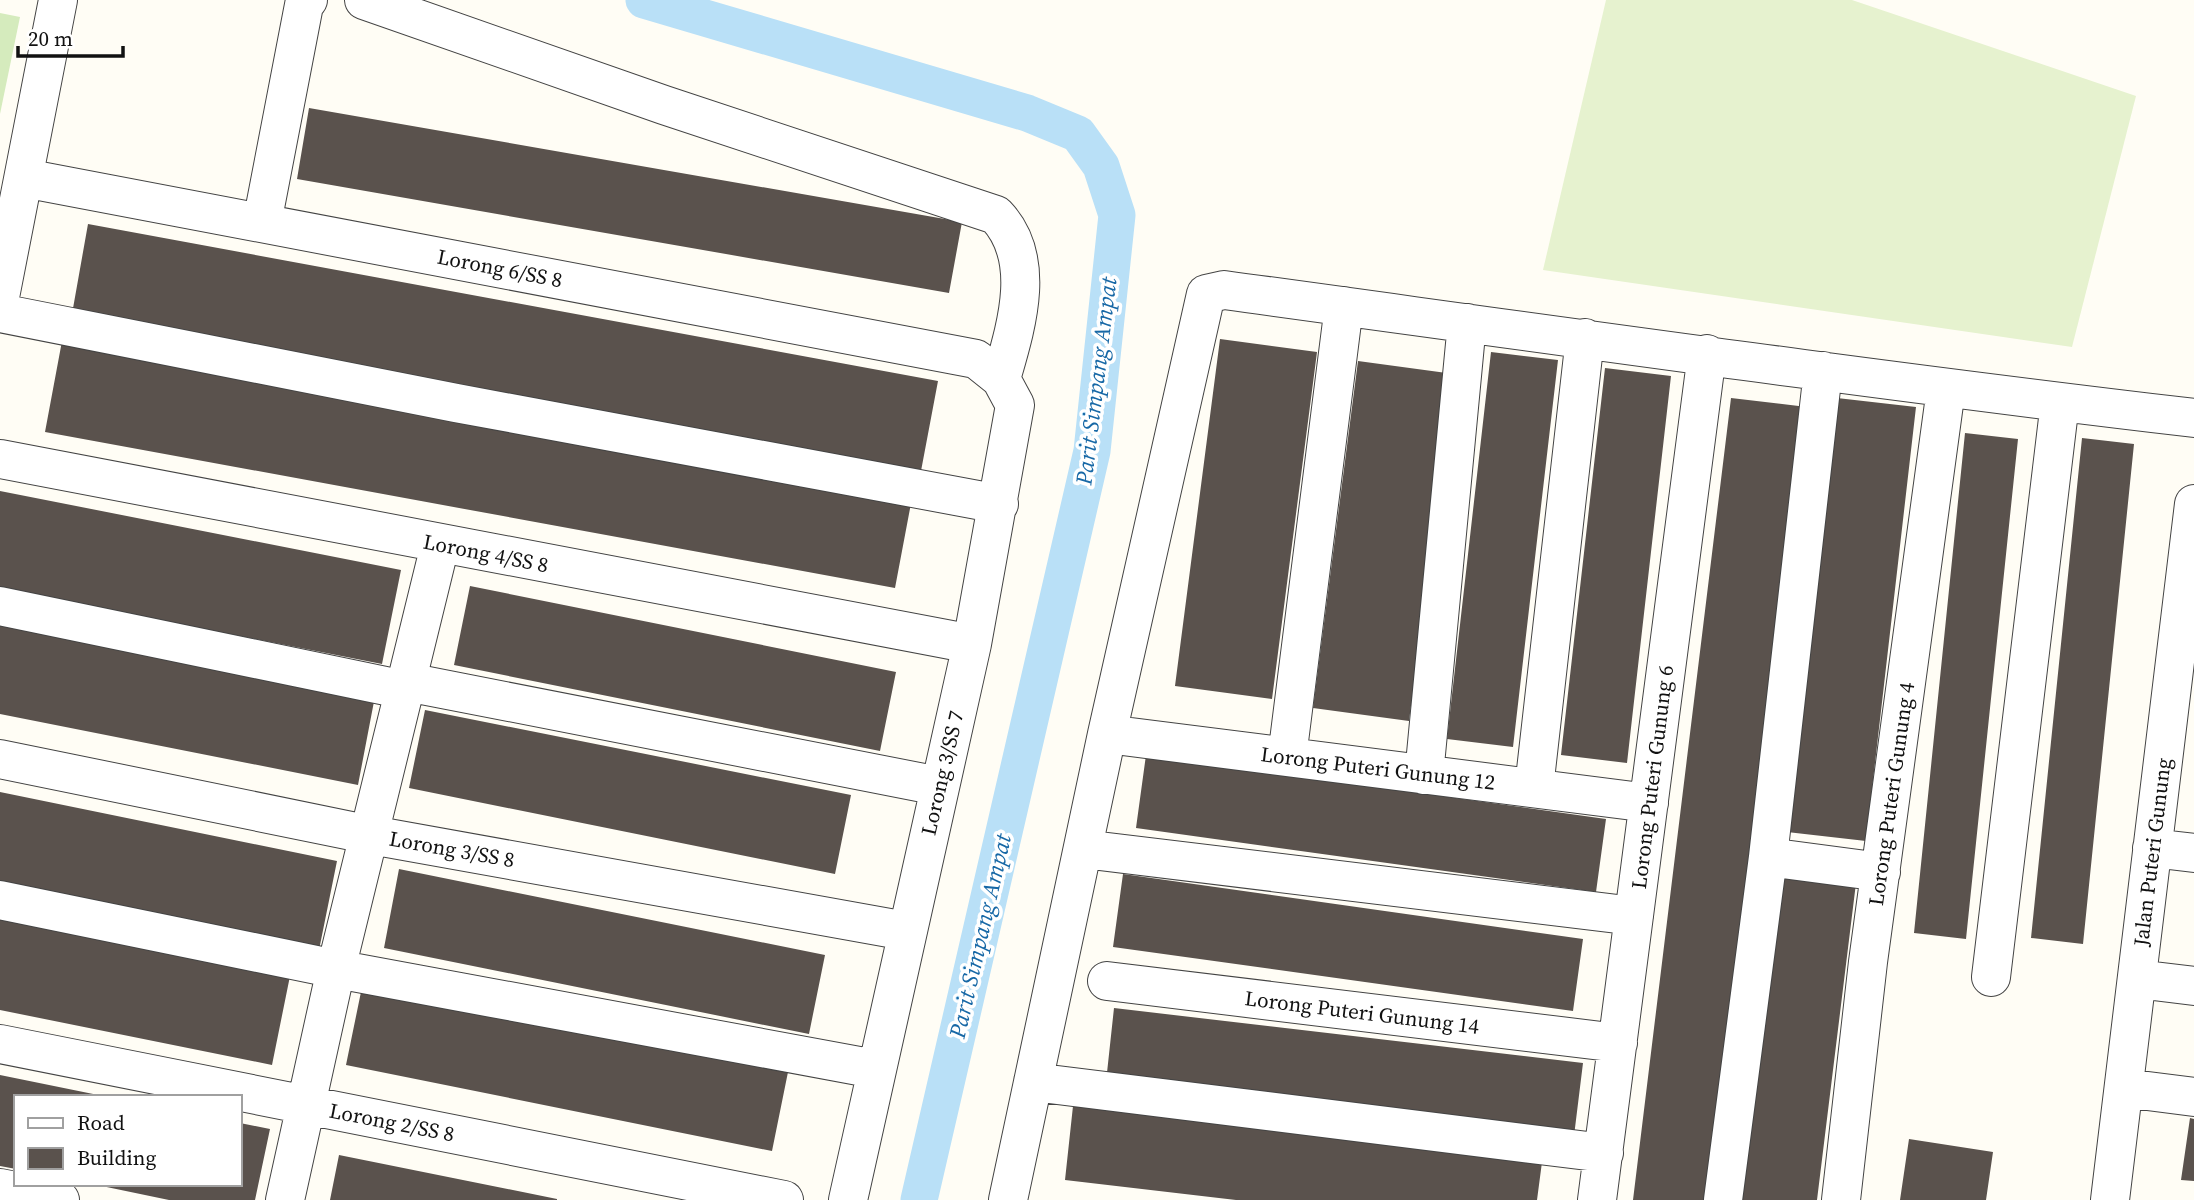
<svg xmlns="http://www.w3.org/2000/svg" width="2194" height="1200" viewBox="0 0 2194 1200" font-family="'Source Serif 4',serif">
  <rect width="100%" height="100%" fill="#fffdf5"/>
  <path fill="#d5ebbd" d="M 0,13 L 20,17 L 0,114 Z"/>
  <path fill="#e6f2cf" d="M 1606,0 L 1852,0 L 2136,96 L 2072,347 L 1543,270 Z"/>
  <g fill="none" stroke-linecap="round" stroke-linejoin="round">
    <path stroke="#b9e0f7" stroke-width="37" d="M 644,0 L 1027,113 L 1078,134 L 1101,166 L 1117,215 L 1092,451 L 919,1200"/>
  </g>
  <path fill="#5a524d" d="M 309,108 L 962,222 L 949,293 L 297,179 Z
    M 88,224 L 938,381 L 921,471 L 72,314 Z
    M 1220,339 L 1317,352 L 1272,699 L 1175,686 Z
    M 62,341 L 912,498 L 895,588 L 45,432 Z
    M 1491,352 L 1558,360 L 1513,747 L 1447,739 Z
    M 1358,361 L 1454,374 L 1409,721 L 1313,708 Z
    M 1605,368 L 1671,376 L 1627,763 L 1561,755 Z
    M 1731,398 L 1807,407 L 1710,1200 L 1633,1200 Z
    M 1837,398 L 1916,407 L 1866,841 L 1787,832 Z
    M 1965,433 L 2018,439 L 1966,939 L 1914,933 Z
    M 2082,438 L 2134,444 L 2083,944 L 2031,938 Z
    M 0,491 L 401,570 L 382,664 L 0,589 Z
    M 470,586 L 896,672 L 880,751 L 454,665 Z
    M 0,616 L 376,691 L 358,785 L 0,714 Z
    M 425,710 L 851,795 L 835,874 L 409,788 Z
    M 1146,755 L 1606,819 L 1596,892 L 1136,828 Z
    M 0,792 L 337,861 L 319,950 L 0,885 Z
    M 399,869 L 825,955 L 809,1034 L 384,948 Z
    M 1778,873 L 1856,883 L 1817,1200 L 1737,1200 Z
    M 1123,874 L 1583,939 L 1573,1011 L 1113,947 Z
    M 0,917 L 290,976 L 272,1065 L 0,1010 Z
    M 362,987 L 788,1072 L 772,1151 L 346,1065 Z
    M 1114,1008 L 1583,1063 L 1574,1136 L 1106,1082 Z
    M 0,1075 L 103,1096 L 103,1097 L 16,1097 L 16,1169 L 0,1166 Z
    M 1073,1106 L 1542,1162 L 1537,1200 L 1236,1200 L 1065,1180 Z
    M 2190,1118 L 2194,1119 L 2194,1181 L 2181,1180 Z
    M 240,1123 L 270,1129 L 255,1200 L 169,1200 L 97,1185 L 240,1184 Z
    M 1909,1139 L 1993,1152 L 1986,1200 L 1900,1200 Z
    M 339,1155 L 557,1199 L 557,1200 L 330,1200 Z"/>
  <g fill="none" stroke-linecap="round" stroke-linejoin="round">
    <g stroke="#444" stroke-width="40">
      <path id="minor" d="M 364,0 L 664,105 L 996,215 C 1038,259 1016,327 1001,379
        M 24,178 L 976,359 L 1001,379 L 1015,405 L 972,644 L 848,1200
        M 262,223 L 304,5 L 308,0
        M 0,297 L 58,0
        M 0,313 L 456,403 L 999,504
        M 0,459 L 972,644
        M 0,606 L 405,690
        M 407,682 L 939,786
        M 1107,734 L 1649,803
        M 1287,757 L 1344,306
        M 0,759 L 371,835 L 906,931
        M 1424,775 L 1467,323
        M 1534,788 L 1585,338
        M 2152,848 L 2194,853
        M 1083,849 L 1634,916
        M 1768,857 L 1881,872
        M 0,900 L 336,969 L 875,1069
        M 1991,977 L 2060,402
        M 2137,979 L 2194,986
        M 1107,981 L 1618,1043
        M 0,1044 L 784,1200
        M 1033,1082 L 1604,1153
        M 2124,1088 L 2194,1097
        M 0,1188 L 60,1200
        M 285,1200 L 336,969 L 440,545
        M 1008,1200 L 1107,734 L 1206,294 L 1224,290 C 1547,334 1870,380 2194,418
        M 1597,1200 L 1707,354
        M 1723,1200 L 1768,857 L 1823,371
        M 1841,1200 L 1868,962 L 1946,389
        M 2110,1200 L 2194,504"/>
    </g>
    <use href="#minor" stroke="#fff" stroke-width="38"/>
  </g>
  <g text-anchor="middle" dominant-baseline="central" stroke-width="7" stroke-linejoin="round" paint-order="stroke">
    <g font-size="21" fill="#111" stroke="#fff">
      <text transform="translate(500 268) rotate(11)">Lorong 6/SS 8</text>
      <text transform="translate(486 553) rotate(11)">Lorong 4/SS 8</text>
      <text transform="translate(1378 768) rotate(7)">Lorong Puteri Gunung 12</text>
      <text transform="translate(942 773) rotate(-77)">Lorong 3/SS 7</text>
      <text transform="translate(1652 777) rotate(-83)">Lorong Puteri Gunung 6</text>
      <text transform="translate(1891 794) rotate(-82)">Lorong Puteri Gunung 4</text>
      <text transform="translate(452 849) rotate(10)">Lorong 3/SS 8</text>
      <text transform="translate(2152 852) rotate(-83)">Jalan Puteri Gunung</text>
      <text transform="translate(1362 1012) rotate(7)">Lorong Puteri Gunung 14</text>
      <text transform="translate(392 1122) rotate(11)">Lorong 2/SS 8</text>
    </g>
    <g font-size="23" font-style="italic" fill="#1768a6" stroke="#fff">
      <text transform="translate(1096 381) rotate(-83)">Parit Simpang Ampat</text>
      <text transform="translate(980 936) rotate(-77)">Parit Simpang Ampat</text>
    </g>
  </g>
  <rect x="14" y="1095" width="228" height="91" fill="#ffffff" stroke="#a0a0a0" stroke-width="2"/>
  <rect x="28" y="1118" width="35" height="10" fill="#ffffff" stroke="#a0a0a0" stroke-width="2"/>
  <text x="77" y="1130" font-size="21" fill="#111111">Road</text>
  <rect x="28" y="1148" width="35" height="21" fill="#5a524d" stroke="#a0a0a0" stroke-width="2"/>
  <text x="77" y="1165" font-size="21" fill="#111111">Building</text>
  <path d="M18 46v10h105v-10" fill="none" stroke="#111111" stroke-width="3.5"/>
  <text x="28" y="46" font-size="21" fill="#111111" stroke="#ffffff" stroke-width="5" paint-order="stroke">20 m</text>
</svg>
